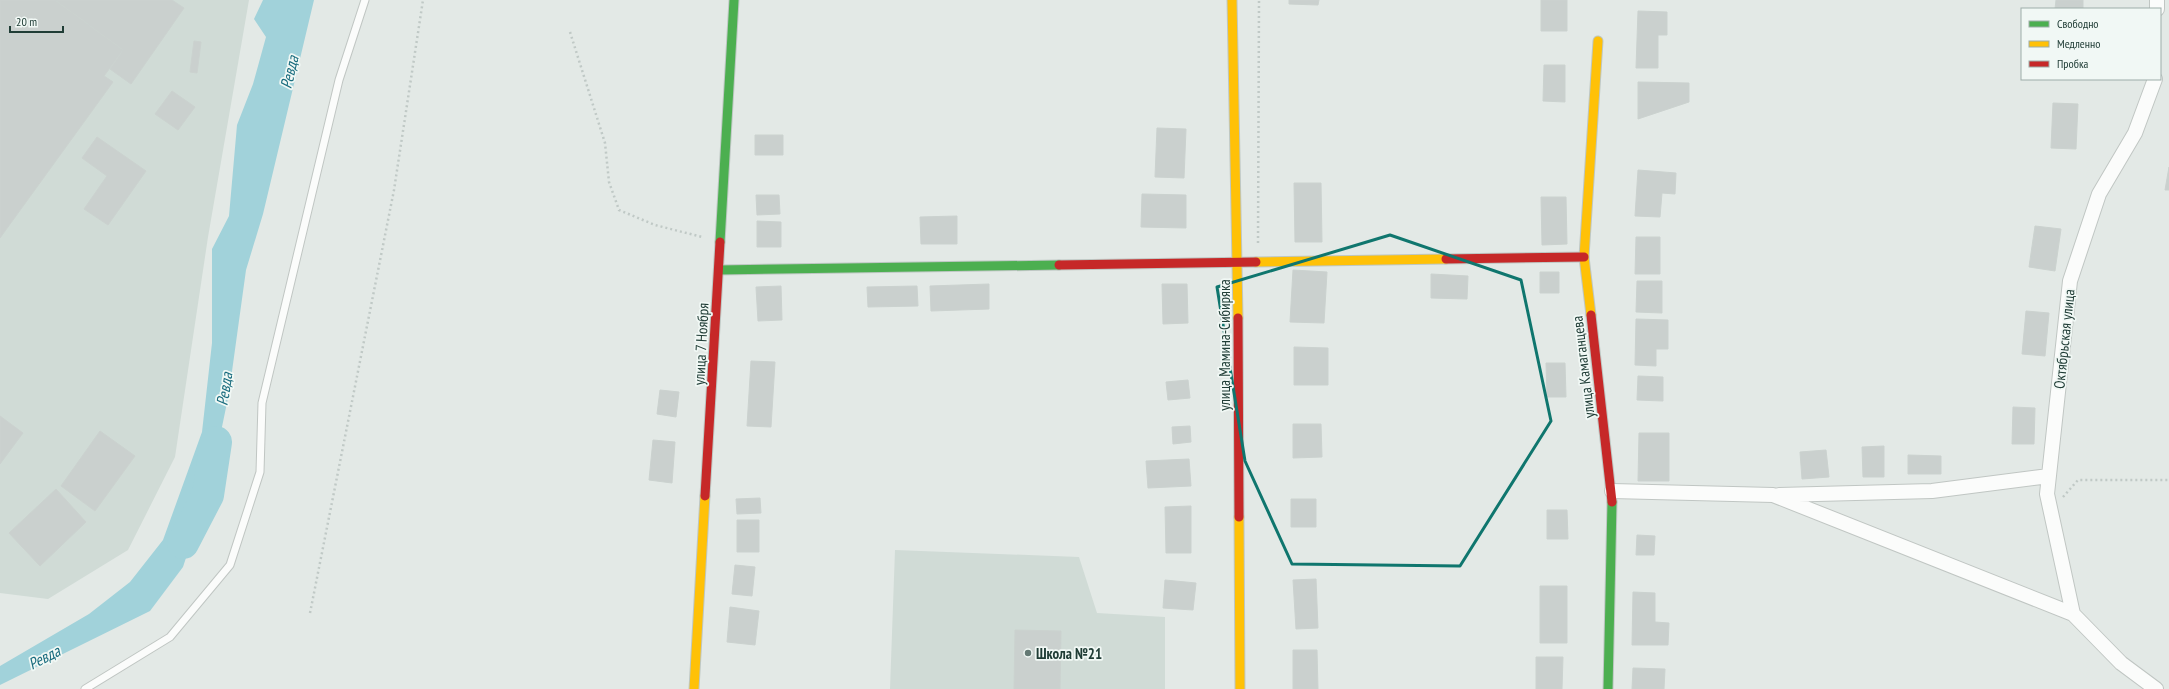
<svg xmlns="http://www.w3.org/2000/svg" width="2169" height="689" viewBox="0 0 2169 689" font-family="'PT Sans Narrow',sans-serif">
  <rect width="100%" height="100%" fill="#e3e9e6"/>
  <path fill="#d0dbd6" d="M 0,0 L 249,0 L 208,237 L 175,457 L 128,550 L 48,599 L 0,593 Z
    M 895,550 L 1079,557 L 1097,613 L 1165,617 L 1165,689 L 890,689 Z"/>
  <path fill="#a1d2da" d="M 263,0 L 314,0 L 263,214 L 246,270 L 229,393 L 210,485 L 183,567 L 150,611 L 0,685 L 0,666 L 89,614 L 130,582 L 163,540 L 202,432 L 212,343 L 212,249 L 229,216 L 237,125 L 253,84 L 266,37 L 254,19 Z"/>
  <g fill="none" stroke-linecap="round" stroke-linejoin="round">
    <path stroke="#a1d2da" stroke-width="32" d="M 183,543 L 208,495 L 216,442"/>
  </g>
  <path fill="#cad0ce" stroke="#cbd2cf" d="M 0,0 L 55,0 L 123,50 L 104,76 L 113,82 L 0,238 Z
    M 55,0 L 172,0 L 184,8 L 131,84 L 110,69 L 123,50 Z
    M 1289,0 L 1319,0 L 1318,5 L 1289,4 Z
    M 1541,0 L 1567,0 L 1567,31 L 1541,31 Z
    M 2056,0 L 2083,0 L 2083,9 L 2055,9 Z
    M 1638,11 L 1667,12 L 1667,35 L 1658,35 L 1658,68 L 1636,68 Z
    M 194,41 L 201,42 L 197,73 L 190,72 Z
    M 1544,65 L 1565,65 L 1565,102 L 1543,101 Z
    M 1638,82 L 1689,83 L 1689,102 L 1638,119 Z
    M 172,91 L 195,107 L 178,130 L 155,114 Z
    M 2053,103 L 2078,104 L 2076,149 L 2051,148 Z
    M 1157,128 L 1186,129 L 1184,178 L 1155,177 Z
    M 755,135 L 783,135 L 783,155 L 755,155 Z
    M 97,137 L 146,171 L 108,225 L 84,209 L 107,176 L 82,158 Z
    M 2169,167 L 2169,190 L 2165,190 Z
    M 1638,170 L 1676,173 L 1675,194 L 1662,193 L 1660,217 L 1635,216 Z
    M 1294,183 L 1321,183 L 1322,242 L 1295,242 Z
    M 1142,194 L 1186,195 L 1186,228 L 1141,227 Z
    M 756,195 L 779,195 L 780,214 L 757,215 Z
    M 1541,197 L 1566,197 L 1567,244 L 1542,245 Z
    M 957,216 L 957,244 L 921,244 L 920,217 Z
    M 757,221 L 781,222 L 781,247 L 757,247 Z
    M 2035,226 L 2061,229 L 2055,271 L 2029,267 Z
    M 1636,237 L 1660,237 L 1660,274 L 1635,274 Z
    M 1293,270 L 1327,272 L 1324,323 L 1290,322 Z
    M 1540,272 L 1559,272 L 1559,293 L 1540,293 Z
    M 1431,274 L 1468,276 L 1467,299 L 1431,298 Z
    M 1637,281 L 1662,281 L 1662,313 L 1636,312 Z
    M 989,284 L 989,309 L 931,311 L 930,286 Z
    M 1162,284 L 1187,284 L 1188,323 L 1163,324 Z
    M 781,286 L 782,320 L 758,321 L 756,287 Z
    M 917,286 L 918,306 L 868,307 L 867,287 Z
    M 2026,311 L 2049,313 L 2045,356 L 2022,354 Z
    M 1636,319 L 1668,320 L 1668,349 L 1656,349 L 1656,366 L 1635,365 Z
    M 1294,347 L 1328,348 L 1328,385 L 1294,385 Z
    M 751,361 L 775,362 L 771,427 L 747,426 Z
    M 1546,363 L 1565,363 L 1566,397 L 1547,397 Z
    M 1638,376 L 1663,377 L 1663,401 L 1637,400 Z
    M 1188,380 L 1190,398 L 1168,400 L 1166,382 Z
    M 660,390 L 679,392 L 676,417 L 657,414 Z
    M 2013,407 L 2035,408 L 2034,444 L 2012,444 Z
    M 0,416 L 23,433 L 0,464 Z
    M 1293,424 L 1321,424 L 1322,457 L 1293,458 Z
    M 1190,426 L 1191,442 L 1173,444 L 1172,427 Z
    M 100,431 L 135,456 L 95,511 L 61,486 Z
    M 1639,433 L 1669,433 L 1669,481 L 1638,481 Z
    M 653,440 L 675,442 L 672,483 L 649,480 Z
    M 1884,446 L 1884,477 L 1863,477 L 1862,447 Z
    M 1826,450 L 1829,477 L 1802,479 L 1800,452 Z
    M 1908,455 L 1941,456 L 1941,474 L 1908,474 Z
    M 1189,459 L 1191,486 L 1148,488 L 1146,461 Z
    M 56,489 L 86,522 L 40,566 L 9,533 Z
    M 760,498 L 761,513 L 737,514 L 736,499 Z
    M 1291,499 L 1316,499 L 1316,527 L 1291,527 Z
    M 1191,506 L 1191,553 L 1166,553 L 1165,507 Z
    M 1547,510 L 1567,510 L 1568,539 L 1547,539 Z
    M 737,520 L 759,520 L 759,552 L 737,552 Z
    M 1637,535 L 1655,536 L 1654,555 L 1636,555 Z
    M 735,565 L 755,567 L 752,596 L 732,594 Z
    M 1316,579 L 1318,628 L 1296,629 L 1293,580 Z
    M 1165,580 L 1196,583 L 1193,610 L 1163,608 Z
    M 1540,586 L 1567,586 L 1567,643 L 1540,643 Z
    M 1633,592 L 1655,593 L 1655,622 L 1669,623 L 1668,645 L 1632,645 Z
    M 730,607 L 759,611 L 755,645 L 727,642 Z
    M 1015,630 L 1061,631 L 1060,689 L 1014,689 Z
    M 1293,650 L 1317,650 L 1318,689 L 1293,689 Z
    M 1536,657 L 1563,657 L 1562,689 L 1536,689 Z
    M 1633,668 L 1665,669 L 1664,689 L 1632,689 Z"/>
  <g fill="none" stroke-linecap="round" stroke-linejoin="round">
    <g stroke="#c0c6c3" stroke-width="9">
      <path id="lane" d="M 85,689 L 170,637 L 230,565 L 260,472 L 262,403 L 339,80 L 365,0"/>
    </g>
    <g stroke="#c0c6c3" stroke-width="16">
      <path id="street" d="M 2157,0 L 2157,9
        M 1612,491 L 1773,495 L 2073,614 L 2121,663 L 2156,689
        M 1779,495 L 1932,491 L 2049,476
        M 2073,614 L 2047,494 L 2070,281 L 2099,194 L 2135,133 L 2155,79"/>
    </g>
    <g stroke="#bec7c3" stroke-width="11">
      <path id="fast" d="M 720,242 L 734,0
        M 719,270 L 1059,265
        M 1608,689 L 1612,502"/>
    </g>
    <g stroke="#bec7c3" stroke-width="11">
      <path id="slow" d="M 1232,0 L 1238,318
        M 1256,262 L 1446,259
        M 1591,315 L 1584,257 L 1598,41
        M 1239,517 L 1240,689
        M 694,689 L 705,496"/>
    </g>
    <g stroke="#bec7c3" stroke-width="11">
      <path id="jam" d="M 1446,259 L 1584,257
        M 1059,265 L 1256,262
        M 1591,315 L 1612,502
        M 1238,318 L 1239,517
        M 705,496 L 720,242"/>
    </g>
    <path stroke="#c0c9c6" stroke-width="2.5" stroke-dasharray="2 3" stroke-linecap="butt" d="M 570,32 L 605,143 L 609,182 L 619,210 L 655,225 L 702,237
      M 1258,243 L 1259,0
      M 2063,497 L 2078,480 L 2169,480
      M 310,613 L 394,190 L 423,0"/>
    <use href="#lane" stroke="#fbfcfb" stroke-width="7"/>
    <use href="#street" stroke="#fbfcfb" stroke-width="14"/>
    <use href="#fast" stroke="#4caf50" stroke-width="9"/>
    <use href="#slow" stroke="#ffc107" stroke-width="9"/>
    <use href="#jam" stroke="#c62828" stroke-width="9"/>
  </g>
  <path fill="none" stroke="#0f766e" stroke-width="3" stroke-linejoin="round" d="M 1390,235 L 1521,280 L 1551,421 L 1460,566 L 1292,564 L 1245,461 L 1217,287 Z"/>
  <circle fill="#647974" stroke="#f1f8f5" stroke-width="1.5" cx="1028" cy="653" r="4"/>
  <g text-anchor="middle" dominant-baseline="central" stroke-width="3.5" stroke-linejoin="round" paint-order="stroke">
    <g font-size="15" fill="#203d36" stroke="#f1f8f5">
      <text transform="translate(2064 339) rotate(-84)">Октябрьская улица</text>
      <text transform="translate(701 344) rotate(-87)">улица 7 Ноября</text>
      <text transform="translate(1224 345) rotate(-90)">улица Мамина-Сибиряка</text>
      <text transform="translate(1583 367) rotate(-97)">улица Камаганцева</text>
    </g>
    <g font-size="15" font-weight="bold" fill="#203d36" stroke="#f1f8f5" text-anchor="start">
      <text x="1036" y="653">Школа №21</text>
    </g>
    <g font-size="16" font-style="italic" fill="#176b7d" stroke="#f1f8f5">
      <text transform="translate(289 72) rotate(-77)">Ревда</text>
      <text transform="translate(224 389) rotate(-81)">Ревда</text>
      <text transform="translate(44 657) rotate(-27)">Ревда</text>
    </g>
  </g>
  <rect x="2021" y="8" width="140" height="72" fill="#f1f8f5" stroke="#9dada9"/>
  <rect x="2029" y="21" width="20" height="6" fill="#4caf50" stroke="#9dada9"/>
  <text x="2057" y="28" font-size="12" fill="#203d36">Свободно</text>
  <rect x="2029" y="41" width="20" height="6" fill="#ffc107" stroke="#9dada9"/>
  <text x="2057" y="48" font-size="12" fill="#203d36">Медленно</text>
  <rect x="2029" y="61" width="20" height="6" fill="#c62828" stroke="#9dada9"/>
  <text x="2057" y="68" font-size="12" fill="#203d36">Пробка</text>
  <path d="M10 26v6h53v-6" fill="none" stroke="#203d36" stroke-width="2"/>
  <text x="16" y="26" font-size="12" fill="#203d36" stroke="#f1f8f5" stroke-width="3" paint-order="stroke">20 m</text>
</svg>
